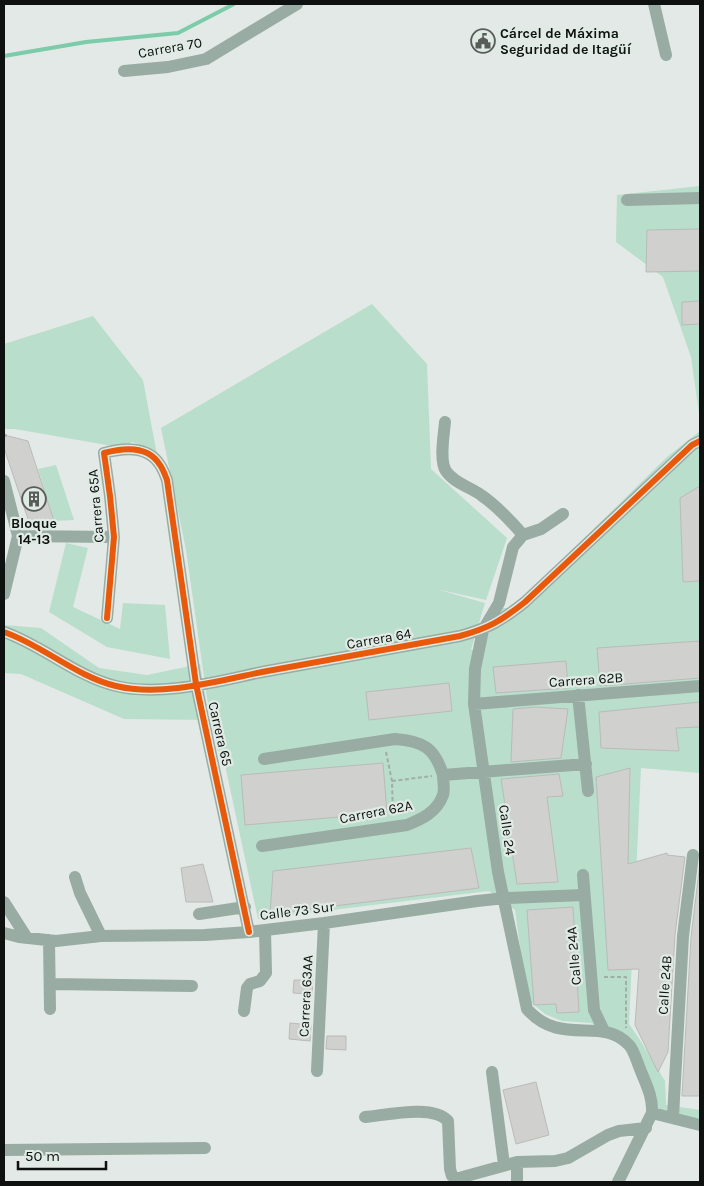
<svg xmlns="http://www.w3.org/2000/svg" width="704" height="1186" viewBox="0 0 704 1186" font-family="Karla,sans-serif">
  <rect width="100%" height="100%" fill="#e3e9e6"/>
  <path fill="#b9decc" d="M 700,186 L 700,420 L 691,357 L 663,277 L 616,242 L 617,195 Z
    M 372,304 L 427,364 L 431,469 L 507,538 L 486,600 L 436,589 L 485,603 L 471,650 L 479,649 L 489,608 L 513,608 L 667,457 L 700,431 L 700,773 L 641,768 L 629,1024 L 640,1040 L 665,1081 L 666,1105 L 700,1110 L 700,1119 L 656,1110 L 630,1041 L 591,1023 L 562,1021 L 545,1014 L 527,999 L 515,910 L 489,891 L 258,919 L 222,751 L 218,751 L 207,698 L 186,550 L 161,428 Z
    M 93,316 L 143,380 L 157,455 L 133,442 L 118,447 L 15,429 L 4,429 L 4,344 Z
    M 56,465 L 74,520 L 54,521 L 38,469 Z
    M 66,543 L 88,548 L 73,607 L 120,629 L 123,603 L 165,605 L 170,659 L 107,647 L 49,612 Z
    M 4,625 L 41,628 L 99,668 L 147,675 L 200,664 L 209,720 L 124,719 L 21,674 L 4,673 Z"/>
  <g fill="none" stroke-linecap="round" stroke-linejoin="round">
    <path stroke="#7ccbaa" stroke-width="4" d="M 4,56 L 86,42 L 178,33 L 234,4"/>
  </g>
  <path fill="#d0d0cf" stroke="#babbb9" d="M 700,229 L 700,271 L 646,272 L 647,230 Z
    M 700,301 L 700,324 L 682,325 L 682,302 Z
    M 4,435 L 28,441 L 54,521 L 31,528 L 4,448 Z
    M 700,486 L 700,581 L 683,582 L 680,498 Z
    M 700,641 L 700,678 L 600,686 L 597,648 Z
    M 566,661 L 568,688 L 496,693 L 493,667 Z
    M 449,683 L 452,711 L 369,720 L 366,692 Z
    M 700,702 L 700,727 L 676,728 L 679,751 L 601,748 L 599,712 Z
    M 535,707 L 568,709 L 561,758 L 511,762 L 513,709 Z
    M 383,763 L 387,813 L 245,825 L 241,775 Z
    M 630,768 L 628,864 L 667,853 L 667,855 L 685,857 L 675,935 L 668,1052 L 658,1072 L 635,1025 L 639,969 L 608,970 L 596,777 Z
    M 559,774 L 563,796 L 547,797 L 558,882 L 517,884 L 501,779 Z
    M 471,848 L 479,888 L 270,914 L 273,871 Z
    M 700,863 L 700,1096 L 682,1096 L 691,937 Z
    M 203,864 L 213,902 L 186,902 L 181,868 Z
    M 573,907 L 579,1012 L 557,1013 L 556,1004 L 534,1005 L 527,910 Z
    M 294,980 L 313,980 L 312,994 L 293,993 Z
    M 290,1023 L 311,1025 L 310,1041 L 289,1039 Z
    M 327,1036 L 346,1036 L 346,1050 L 326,1049 Z
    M 536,1082 L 549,1135 L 516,1144 L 503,1090 Z"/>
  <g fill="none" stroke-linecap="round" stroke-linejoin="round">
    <path stroke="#a2ada7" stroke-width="2" stroke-dasharray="4 2.5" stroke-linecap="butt" d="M 4,435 L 6,435 L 4,439
      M 386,752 L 392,781 L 393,815
      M 392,781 L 432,776
      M 604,977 L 626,977 L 626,1028"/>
    <path stroke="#98aca3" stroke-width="12" d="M 654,4 L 666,55
      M 124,71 L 168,67 L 206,59 L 297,4
      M 627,200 L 700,198
      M 445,422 C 444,434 439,461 446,471 C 454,483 470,487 481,495 C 497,506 510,520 523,535
      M 4,481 L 18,536 L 4,594
      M 563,514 L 541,529 L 523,535 L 513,547 L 499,603 L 483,630 L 475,669 L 474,704 L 498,872 L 527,1009 C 561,1048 602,1015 629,1045 C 634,1050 637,1062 640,1069 C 646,1084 653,1097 652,1113 L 618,1182
      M 18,536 L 114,537
      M 107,618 L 114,537 L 110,496 L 104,453 C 122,448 148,445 160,465 C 163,469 165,475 167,480 L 196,684 L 249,932
      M 4,632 C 42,645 77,677 116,686 C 161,697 218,681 262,672 C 328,660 394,648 460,636 C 489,628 501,621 525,602 L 692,445 L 700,441
      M 578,695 L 588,791
      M 474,704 L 700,686
      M 264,759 L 395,739 C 423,741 435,748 443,775
      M 262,846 L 407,825 C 422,819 437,812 443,795 C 445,790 443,781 443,775 L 586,764
      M 583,875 L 594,1010 L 604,1031
      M 75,877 L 80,893 L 101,936
      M 4,902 L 27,938
      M 199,914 L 245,907
      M 4,933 L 19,937 L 56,941 L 101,936 L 205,935 L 249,932 L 324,923 L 477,901 L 505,898 L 584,895
      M 49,940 L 50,1009
      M 50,984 L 192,986
      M 244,1011 L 247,988 L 250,984 L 260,981 L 266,973 L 265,931
      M 317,1071 L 324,923
      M 492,1072 L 504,1165
      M 652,1113 L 700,1125
      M 365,1117 C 387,1115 433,1104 448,1121 L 450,1169 L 452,1176 L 459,1178 L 517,1162 L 555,1161 L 568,1158 L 608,1135 L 619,1131 L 646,1128
      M 673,1117 L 683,936 L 693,855
      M 4,1150 L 205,1148
      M 517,1162 L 517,1182"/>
    <g stroke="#e1ebe6" stroke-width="9">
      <path id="cycleway" d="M 107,618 L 114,537 L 110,496 L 104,453 C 122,448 148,445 160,465 C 163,469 165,475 167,480 L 196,684 L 249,932
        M 4,632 C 42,645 77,677 116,686 C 161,697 218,681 262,672 C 328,660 394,648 460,636 C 489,628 501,621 525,602 L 692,445 L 700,441"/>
    </g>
    <use href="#cycleway" stroke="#e8590c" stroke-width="6"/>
  </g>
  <defs>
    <g id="civic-ring" transform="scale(1.25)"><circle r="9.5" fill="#e1ebe6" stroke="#595d5a" stroke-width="1.5"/><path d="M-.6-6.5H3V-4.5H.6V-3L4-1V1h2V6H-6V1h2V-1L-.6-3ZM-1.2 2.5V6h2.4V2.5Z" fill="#595d5a"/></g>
    <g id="building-ring" transform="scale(1.25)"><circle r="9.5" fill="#e1ebe6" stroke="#595d5a" stroke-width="1.5"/><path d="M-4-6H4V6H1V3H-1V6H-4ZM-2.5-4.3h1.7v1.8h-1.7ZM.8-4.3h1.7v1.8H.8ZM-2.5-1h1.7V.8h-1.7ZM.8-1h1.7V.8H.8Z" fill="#595d5a"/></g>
  </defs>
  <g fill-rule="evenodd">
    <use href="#civic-ring" x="483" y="41"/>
    <use href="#building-ring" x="34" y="499"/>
  </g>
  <g text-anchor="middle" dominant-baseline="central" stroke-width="4.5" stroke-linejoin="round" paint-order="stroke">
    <g font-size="14" font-weight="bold" fill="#0e110f" stroke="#e1ebe6" text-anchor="start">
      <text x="500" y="33">Cárcel de Máxima<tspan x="500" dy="16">Seguridad de Itagüí</tspan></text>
      <text x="34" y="523" text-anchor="middle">Bloque<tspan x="34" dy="16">14-13</tspan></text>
    </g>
    <g font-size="14" fill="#0e110f" stroke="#e1ebe6">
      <text transform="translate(170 48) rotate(-10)">Carrera 70</text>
      <text transform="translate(96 506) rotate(-95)">Carrera 65A</text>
      <text transform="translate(379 639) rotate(-10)">Carrera 64</text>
      <text transform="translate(586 680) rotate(-4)">Carrera 62B</text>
      <text transform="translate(220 734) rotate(77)">Carrera 65</text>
      <text transform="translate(376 812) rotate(-11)">Carrera 62A</text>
      <text transform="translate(507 830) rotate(82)">Calle 24</text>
      <text transform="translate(297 911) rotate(-7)">Calle 73 Sur</text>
      <text transform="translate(574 956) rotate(-95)">Calle 24A</text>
      <text transform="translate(665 985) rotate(-86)">Calle 24B</text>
      <text transform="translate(306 996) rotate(-87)">Carrera 63AA</text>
    </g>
  </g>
  <rect width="704" height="1186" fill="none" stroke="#0e110f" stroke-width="10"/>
  <path d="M18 1161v8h88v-8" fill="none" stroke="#0e110f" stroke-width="2.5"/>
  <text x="25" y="1161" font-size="15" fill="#0e110f" stroke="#e1ebe6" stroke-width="4" paint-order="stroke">50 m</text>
</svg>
